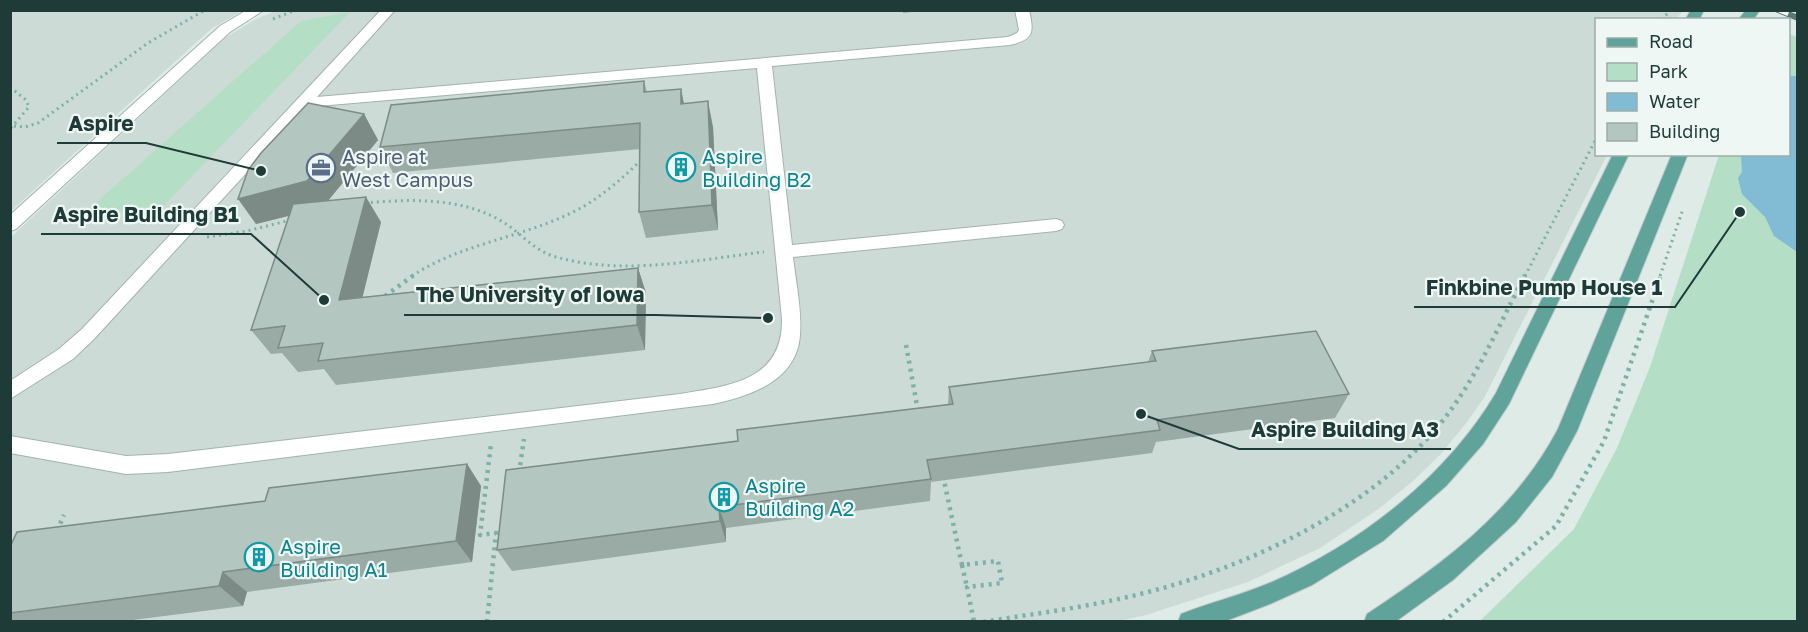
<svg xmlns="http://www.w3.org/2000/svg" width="1808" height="632" viewBox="0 0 1808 632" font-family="'Golos Text',sans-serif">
  <rect width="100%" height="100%" fill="#deebe7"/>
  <path fill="#ccdbd6" d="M 11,10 L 242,10 L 242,11 L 211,29 L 11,211 Z
    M 278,10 L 1683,11 L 1676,19 L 1596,20 L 1596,154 L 1607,155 L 1484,398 L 1467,422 L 1440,455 L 1413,481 L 1377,510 L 1320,548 L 1248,582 L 1146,615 L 1114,622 L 11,622 L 11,237 L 225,38 L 256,19 Z"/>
  <path fill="#b5dec6" d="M 350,12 L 155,215 L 91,207 L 301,21 Z
    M 1789,34 L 1797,37 L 1797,621 L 1479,622 L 1574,529 L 1617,448 L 1650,367 L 1719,155 L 1788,154 Z"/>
  <path fill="#82bcd4" d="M 1789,76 L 1797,76 L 1797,252 L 1774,236 L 1765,217 L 1742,194 L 1738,178 L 1742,172 L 1741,155 L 1788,154 Z"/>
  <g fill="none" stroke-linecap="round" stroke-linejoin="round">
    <g stroke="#a1b3af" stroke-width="2">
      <path id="minor" d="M 247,10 L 264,10 L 230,32 L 16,229 L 10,231 L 10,215 L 220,26 Z
        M 381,10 L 395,10 L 317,97 L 1008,37 L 1017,33 L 1019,30 L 1015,10 L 1029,10 C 1034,33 1034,39 1010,45 L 772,66 L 792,245 L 1056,219 L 1062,221 L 1064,225 L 1062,229 L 1056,231 L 793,257 C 796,283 802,310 800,335 C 797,381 750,396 713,404 L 168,472 L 126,474 L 10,453 L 10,436 L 126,456 L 168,454 L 680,394 C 729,386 783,381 782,319 L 757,68 L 307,107 L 94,339 L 73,359 L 10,399 L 10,381 L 59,349 L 82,329 Z"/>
    </g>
    <g stroke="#c0c8c7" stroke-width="2">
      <path id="major" d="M 1691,10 L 1704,10 L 1699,20 L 1685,20 Z
        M 1746,10 L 1760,10 L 1753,20 L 1738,20 Z
        M 1613,154 L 1629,154 L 1509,404 L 1483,444 L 1446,486 L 1383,541 L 1312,585 L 1270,604 L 1223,622 L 1178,622 L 1181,614 C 1211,602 1242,595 1272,582 C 1361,543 1446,477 1496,393 Z
        M 1672,154 L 1688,154 L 1577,431 L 1552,477 L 1516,522 L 1453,580 L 1395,622 L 1364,622 L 1367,614 C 1443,564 1515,511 1558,429 Z"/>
    </g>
    <path stroke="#7db0a7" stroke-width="3" stroke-dasharray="2 4" stroke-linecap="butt" d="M 273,19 L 296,10
      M 1662,20 L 1670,10
      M 10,87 L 26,100 L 29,107 L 10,129
      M 14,126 L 25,127 L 38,123 L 148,43 L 205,10
      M 365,203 C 411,199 462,197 503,222 C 521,233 534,251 556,257 C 624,276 695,260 764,252
      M 207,237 L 247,231 L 291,220
      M 412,276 C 464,241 532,237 586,205 C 607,192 624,177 642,159
      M 1525,276 L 1596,139
      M 1660,276 L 1683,209"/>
    <path stroke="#7db0a7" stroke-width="4.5" stroke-dasharray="3 5" stroke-linecap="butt" d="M 385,296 L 414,275
      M 906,345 L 918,411
      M 519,473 L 524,439
      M 943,476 L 962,565 L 998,561 L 1002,583 L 967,587 L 974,622
      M 57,531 L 64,515
      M 962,565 L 967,587
      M 487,622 L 496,533 L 480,535 L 491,444
      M 983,622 C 1025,615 1067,610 1109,601 C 1225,578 1363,518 1440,424 C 1476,380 1499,325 1525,275
      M 1443,622 L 1556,526 L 1604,441 L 1661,275"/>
    <use href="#minor" fill="#fff" fill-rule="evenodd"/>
    <use href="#major" fill="#60a39b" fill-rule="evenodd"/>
    <g stroke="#597773" stroke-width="6">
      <path id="rail" d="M 1778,10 L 1798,18"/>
    </g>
    <use href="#rail" stroke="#eff7f4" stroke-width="4" stroke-dasharray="11" stroke-linecap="butt"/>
  </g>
  <path fill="#9aaaa5" d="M 903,10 L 929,10 L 903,13 Z
    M 644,81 L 647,92 L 681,89 L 684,104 L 713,127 L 718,230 L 646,238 L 639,212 L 640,149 L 393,173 L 380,147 Z
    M 364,114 L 378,140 L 328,200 L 381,222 L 362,297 L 638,268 L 646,293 L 645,350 L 336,385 L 324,369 L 298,372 L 282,353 L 271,354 L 251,330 L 289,216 L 256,224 Z
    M 1152,351 L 1349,394 L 1335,418 L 1156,442 L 1152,453 L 931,482 L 930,501 L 726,528 L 726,542 L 512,571 L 497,550 L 738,441 L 948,404 L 949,387 L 1148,362 Z
    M 467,464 L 481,486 L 472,562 L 247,592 L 243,606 L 125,621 L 10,621 L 10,547 Z"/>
  <path fill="#7d8b86" d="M 681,89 L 686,115 L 681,104 Z
    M 708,101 L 713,127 L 718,230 L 712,205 Z
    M 364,114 L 378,140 L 323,207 L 256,224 L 238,199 Z
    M 366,197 L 381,222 L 356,324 L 339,300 Z
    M 638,268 L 646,293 L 645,350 L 637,325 Z
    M 467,464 L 481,486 L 472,562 L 456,541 Z
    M 719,507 L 726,528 L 726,542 L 720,521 Z
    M 223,572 L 247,592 L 243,606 L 219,586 Z"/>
  <path fill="#b3c6c0" stroke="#7d8b86" stroke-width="1.5" d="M 644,81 L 644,92 L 681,89 L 681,104 L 708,101 L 712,205 L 639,212 L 640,123 L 380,147 L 391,105 Z
    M 308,103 L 364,114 L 307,181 L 238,199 L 248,170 L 261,153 Z
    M 366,197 L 339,300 L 638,268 L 637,325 L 318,361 L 323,343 L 278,348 L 285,326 L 251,330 L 293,204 Z
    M 1316,331 L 1349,394 L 1157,420 L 1160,430 L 927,460 L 931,479 L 719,507 L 720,521 L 497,550 L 506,470 L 738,441 L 737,430 L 953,404 L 949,387 L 1156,361 L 1152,351 Z
    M 467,464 L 456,541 L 223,572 L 219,586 L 10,613 L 10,547 L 17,532 L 265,501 L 269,488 Z"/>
  <defs>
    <g id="building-ring" transform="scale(1.5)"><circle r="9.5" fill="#eff7f4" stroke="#0f9aa8" stroke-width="1.5"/><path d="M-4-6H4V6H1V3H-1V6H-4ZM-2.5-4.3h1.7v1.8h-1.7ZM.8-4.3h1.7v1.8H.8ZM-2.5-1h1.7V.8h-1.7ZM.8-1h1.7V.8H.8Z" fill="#0f9aa8"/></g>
    <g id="office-ring" transform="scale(1.5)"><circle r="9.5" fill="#eff7f4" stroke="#5c6f8a" stroke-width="1.5"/><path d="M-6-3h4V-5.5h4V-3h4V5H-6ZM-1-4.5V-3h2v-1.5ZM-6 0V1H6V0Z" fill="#5c6f8a"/></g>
  </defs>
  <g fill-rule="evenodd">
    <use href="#building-ring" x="681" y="167"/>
    <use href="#office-ring" x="321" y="168"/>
    <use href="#building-ring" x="724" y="497"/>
    <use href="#building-ring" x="259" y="557"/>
  </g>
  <g text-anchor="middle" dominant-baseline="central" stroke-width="4.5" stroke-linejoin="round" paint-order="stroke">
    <g font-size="20" fill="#4e5e75" stroke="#eff7f4" text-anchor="start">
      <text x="342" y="156">Aspire at<tspan x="342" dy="23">West Campus</tspan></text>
    </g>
    <g font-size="20" fill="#0d838f" stroke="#eff7f4" text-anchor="start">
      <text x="702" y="156">Aspire<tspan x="702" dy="23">Building B2</tspan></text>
      <text x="745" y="485">Aspire<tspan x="745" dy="23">Building A2</tspan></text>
      <text x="280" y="546">Aspire<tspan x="280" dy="23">Building A1</tspan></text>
    </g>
  </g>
  <path fill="none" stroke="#1f3b38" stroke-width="2" d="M261 171L146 143H57M324 300L251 234H41M1740 212L1675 307H1414M768 318L656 315H404M1141 414L1239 449H1451"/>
  <g fill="#1f3b38" stroke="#eff7f4" stroke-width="2">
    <circle cx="261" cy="171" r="6"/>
    <circle cx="324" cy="300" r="6"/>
    <circle cx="1740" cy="212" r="6"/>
    <circle cx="768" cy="318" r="6"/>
    <circle cx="1141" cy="414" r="6"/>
  </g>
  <g font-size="21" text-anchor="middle" font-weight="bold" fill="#1f3b38" stroke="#eff7f4" stroke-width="4.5" stroke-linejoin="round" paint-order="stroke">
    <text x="101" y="131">Aspire</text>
    <text x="146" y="222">Aspire Building B1</text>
    <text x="1544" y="295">Finkbine Pump House 1</text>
    <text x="530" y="302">The University of Iowa</text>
    <text x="1345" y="437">Aspire Building A3</text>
  </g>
  <rect width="1808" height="632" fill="none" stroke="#1f3b38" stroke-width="24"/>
  <rect x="1595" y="18" width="195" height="138" fill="#eff7f4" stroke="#9caca9" stroke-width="1.5"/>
  <rect x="1607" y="38" width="30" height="9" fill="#60a39b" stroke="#9caca9" stroke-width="1.5"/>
  <text x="1649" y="48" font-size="18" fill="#1f3b38">Road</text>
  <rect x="1607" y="63" width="30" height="18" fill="#b5dec6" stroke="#9caca9" stroke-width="1.5"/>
  <text x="1649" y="78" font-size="18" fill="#1f3b38">Park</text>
  <rect x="1607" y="93" width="30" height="18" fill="#82bcd4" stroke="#9caca9" stroke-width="1.5"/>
  <text x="1649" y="108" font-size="18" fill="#1f3b38">Water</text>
  <rect x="1607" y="123" width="30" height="18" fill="#b3c6c0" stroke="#9caca9" stroke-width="1.5"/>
  <text x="1649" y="138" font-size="18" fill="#1f3b38">Building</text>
</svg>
